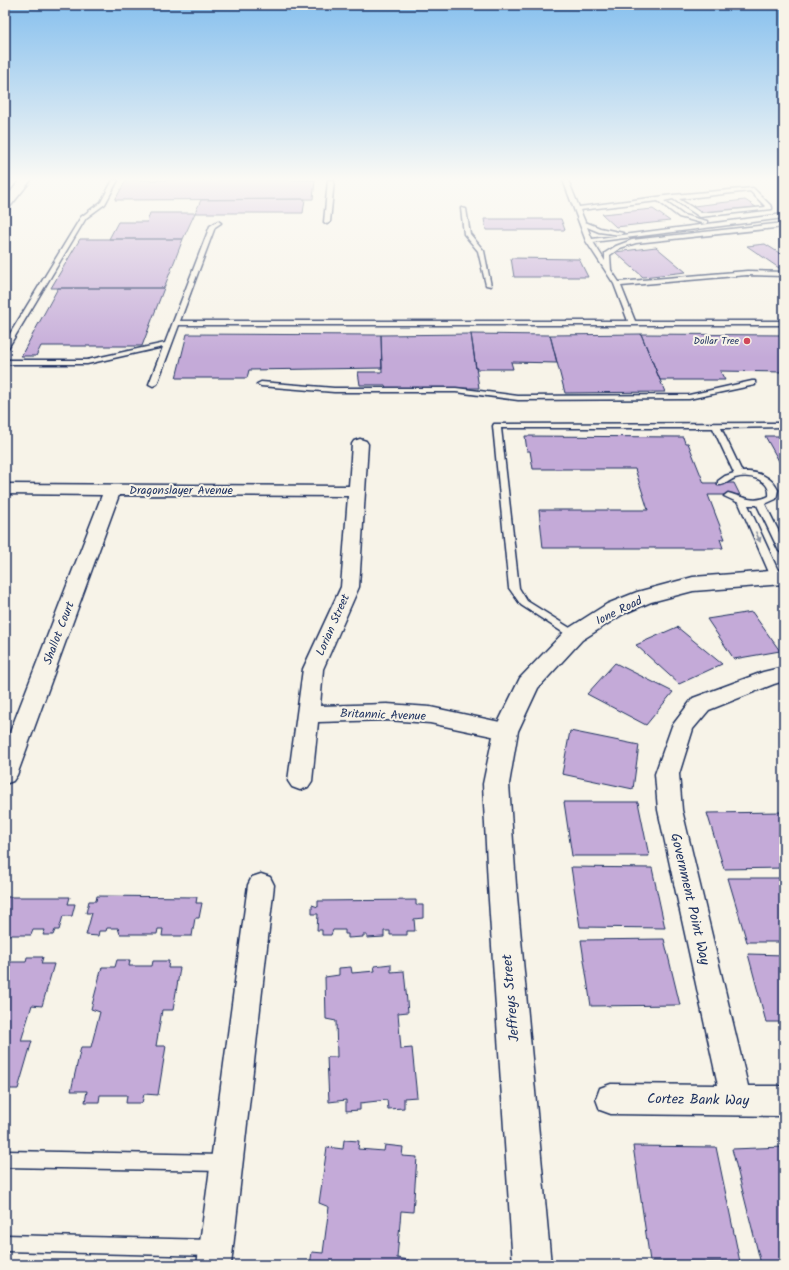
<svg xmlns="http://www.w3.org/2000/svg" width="789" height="1270" viewBox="0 0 789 1270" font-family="Kalam,sans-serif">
  <rect width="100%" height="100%" fill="#f7f3e8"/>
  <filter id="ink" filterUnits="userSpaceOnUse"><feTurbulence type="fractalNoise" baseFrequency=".025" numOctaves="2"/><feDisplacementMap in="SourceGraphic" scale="8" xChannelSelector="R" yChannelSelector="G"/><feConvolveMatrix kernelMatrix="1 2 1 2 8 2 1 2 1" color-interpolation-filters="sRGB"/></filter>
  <g filter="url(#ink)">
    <path fill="#c4aad8" stroke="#1b2f5e" d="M 126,180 L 315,180 L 313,199 L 115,200 Z
      M 305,199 L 303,213 L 195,213 L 201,200 Z
      M 745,200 L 756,207 L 704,213 L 693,206 Z
      M 653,209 L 670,221 L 616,227 L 602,214 Z
      M 150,213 L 195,213 L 183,239 L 109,239 L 118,222 L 147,222 Z
      M 484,219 L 561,219 L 565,230 L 486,230 Z
      M 80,239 L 183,239 L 164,288 L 51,288 Z
      M 765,244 L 784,256 L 784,267 L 779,268 L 747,246 Z
      M 656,247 L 686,272 L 643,277 L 615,252 Z
      M 511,258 L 579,259 L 588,277 L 514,277 Z
      M 58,288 L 164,288 L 142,346 L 41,346 L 36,356 L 21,356 Z
      M 187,334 L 381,335 L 382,368 L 249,370 L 247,378 L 176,378 Z
      M 471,334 L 479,388 L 386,389 L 385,385 L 360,385 L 358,372 L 382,372 L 381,335 Z
      M 471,334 L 550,335 L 557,363 L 511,362 L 513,369 L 476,369 Z
      M 641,334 L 665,392 L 565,393 L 550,335 Z
      M 641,334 L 784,335 L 784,372 L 720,371 L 725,380 L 660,380 Z
      M 525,436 L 683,437 L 685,443 L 688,443 L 704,483 L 734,483 L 740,495 L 708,495 L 725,539 L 720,539 L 723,548 L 543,548 L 539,510 L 648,510 L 635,469 L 533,469 L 530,451 L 527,451 Z
      M 765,436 L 784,436 L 784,470 Z
      M 752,612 L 780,651 L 734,659 L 707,619 Z
      M 677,627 L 722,664 L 679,684 L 636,645 Z
      M 615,663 L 673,692 L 646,725 L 587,694 Z
      M 570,731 L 639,745 L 633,789 L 562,774 Z
      M 564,802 L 638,802 L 649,856 L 572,856 Z
      M 784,812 L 784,868 L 724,869 L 707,813 Z
      M 571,867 L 652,868 L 665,928 L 580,927 Z
      M 728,878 L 784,878 L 784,942 L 747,942 Z
      M 97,896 L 197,897 L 196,903 L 202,903 L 199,918 L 195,918 L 192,936 L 162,936 L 163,929 L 158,929 L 157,934 L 120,934 L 118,928 L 107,928 L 106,931 L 99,931 L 98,936 L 86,935 L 92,913 L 86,913 L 89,901 L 96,901 Z
      M 5,897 L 70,897 L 68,904 L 75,904 L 72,916 L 63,916 L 59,930 L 55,930 L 53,935 L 43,935 L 45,930 L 33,930 L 31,935 L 5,935 Z
      M 416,900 L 416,905 L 423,905 L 423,918 L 414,919 L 415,931 L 407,931 L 407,935 L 390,935 L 390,931 L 384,931 L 384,937 L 367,938 L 367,935 L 363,935 L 363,937 L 348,938 L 348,934 L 345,934 L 345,930 L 333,930 L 331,935 L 322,935 L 322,930 L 317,930 L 318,914 L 312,914 L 312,905 L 318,907 L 318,901 Z
      M 664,939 L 680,1005 L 591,1006 L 581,940 Z
      M 748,954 L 784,955 L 784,1022 L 766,1022 Z
      M 27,957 L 43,957 L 41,964 L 54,964 L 42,1006 L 32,1005 L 21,1041 L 32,1041 L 18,1089 L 5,1089 L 5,962 L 26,962 Z
      M 117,960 L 130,960 L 129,966 L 152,966 L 153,961 L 169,961 L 168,968 L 180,968 L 173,1010 L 162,1010 L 156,1046 L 166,1046 L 158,1095 L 144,1094 L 142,1103 L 126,1103 L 127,1095 L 100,1095 L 99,1102 L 85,1102 L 87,1091 L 71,1091 L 81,1047 L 91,1047 L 100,1012 L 91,1009 L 102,967 L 115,967 Z
      M 391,964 L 391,972 L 404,971 L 408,1012 L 398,1013 L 401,1049 L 412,1048 L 417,1097 L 404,1098 L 404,1108 L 388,1109 L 387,1100 L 360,1103 L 360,1110 L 346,1111 L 346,1100 L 329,1102 L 327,1057 L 337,1057 L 336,1021 L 326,1019 L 325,977 L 339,975 L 339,968 L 351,967 L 352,973 L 375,971 L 374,966 Z
      M 344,1140 L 359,1141 L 358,1149 L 384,1151 L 385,1145 L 403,1147 L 402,1156 L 417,1157 L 413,1212 L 401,1211 L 397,1258 L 409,1260 L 409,1265 L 310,1265 L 312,1252 L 323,1253 L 329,1207 L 319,1203 L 327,1147 L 343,1149 Z
      M 633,1146 L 716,1147 L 740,1262 L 650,1261 Z
      M 784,1147 L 784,1263 L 761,1264 L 732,1149 Z"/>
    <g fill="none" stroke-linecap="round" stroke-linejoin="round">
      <g stroke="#1b2f5e" stroke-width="3">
        <path id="service" d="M 113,180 L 118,180 L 105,204 L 86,218 L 8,348 L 5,350 L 5,342 L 81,217 L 101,202 Z
          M 328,180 L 334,180 L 330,222 L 327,224 L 324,222 Z
          M 563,180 L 568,180 L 579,207 L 673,195 L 753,188 L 772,207 L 772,209 L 700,217 L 673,199 L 664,201 L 683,215 L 707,221 L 707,223 L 705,224 L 679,217 L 658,201 L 580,210 L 585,222 L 600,228 L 623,233 L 620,235 L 599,232 L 587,227 L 592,239 L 784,214 L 784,218 L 593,242 L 605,261 L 605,253 L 616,246 L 632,240 L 784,223 L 784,227 L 636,243 L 620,248 L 610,255 L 611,270 L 619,282 L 747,271 L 784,272 L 784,276 L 747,275 L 621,286 L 635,321 L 784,321 L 784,325 L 179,325 L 157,384 L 153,386 L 149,384 L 163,347 L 87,364 L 5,364 L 5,360 L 87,360 L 165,343 L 210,226 L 218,221 L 221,223 L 215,227 L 180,321 L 628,321 L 614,284 L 586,241 ZM 750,191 L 766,207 L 701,213 L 679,199 Z
          M 461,208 L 466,209 L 470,234 L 484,251 L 491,286 L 486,285 L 478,251 L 464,234 Z
          M 752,381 L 755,381 L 755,385 L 689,399 L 518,400 L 456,392 L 334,392 L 261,386 L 257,384 L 261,382 L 334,388 L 456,388 L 518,396 L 689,395 Z
          M 784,423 L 784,427 L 721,428 L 742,472 C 757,471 771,476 778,490 L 776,499 L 765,504 L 784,542 L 784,554 L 779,551 L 757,505 L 748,505 L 781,577 L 776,580 L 771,577 L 739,503 L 724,496 L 728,493 C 743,497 754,504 769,496 C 771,479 749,474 735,478 C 729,480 725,486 718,485 L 718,481 L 725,476 L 734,473 L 713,428 L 501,428 L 519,588 L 527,601 L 578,633 L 579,635 L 578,637 L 570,637 L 521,605 L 509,588 L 493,426 L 494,424 Z
          M 5,1151 L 223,1155 L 229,1157 L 231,1163 L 229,1169 L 223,1171 L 5,1167 Z
          M 5,1235 L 212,1240 L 218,1242 L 220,1248 L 218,1254 L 212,1256 L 5,1251 Z"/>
      </g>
      <g stroke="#1b2f5e" stroke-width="3">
        <path id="minor" d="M 20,180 L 31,180 L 9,208 L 5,209 L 5,199 Z
          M 360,439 L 366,441 L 368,444 L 359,587 L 323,669 L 320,706 L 387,704 L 430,707 L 514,725 L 517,731 L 514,737 L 506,739 L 430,723 L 387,720 L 318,722 L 312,781 L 308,787 L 300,790 L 292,787 L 288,781 L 303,669 L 341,587 L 348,496 L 119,495 L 17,775 L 13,781 L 5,784 L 5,745 L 102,495 L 5,494 L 5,484 L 349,486 L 352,444 L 354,441 Z
          M 784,667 L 784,681 L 774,684 L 709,710 L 693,729 L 679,774 L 682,810 L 748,1086 L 784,1086 L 784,1116 L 611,1114 L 600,1110 L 596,1099 L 600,1088 L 611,1084 L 718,1085 L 658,810 L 655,774 L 672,726 L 693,698 L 763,672 Z
          M 261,874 L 270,877 L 274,885 L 231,1265 L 197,1265 L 248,885 L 252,877 Z"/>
      </g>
      <g stroke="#1b2f5e" stroke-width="3">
        <path id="tertiary" d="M 784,570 L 784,584 L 693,591 L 651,602 L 623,614 L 582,640 L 538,688 L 518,731 L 509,784 L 516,885 L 551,1265 L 513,1265 L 488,885 L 483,784 L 494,731 L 520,678 L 566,630 L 607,604 L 637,592 L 693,577 Z"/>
      </g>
      <use href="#service" fill="#f7f3e8" fill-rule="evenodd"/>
      <use href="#minor" fill="#f7f3e8" fill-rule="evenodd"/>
      <use href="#tertiary" fill="#f7f3e8" fill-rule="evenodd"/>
    </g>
    <defs><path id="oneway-solid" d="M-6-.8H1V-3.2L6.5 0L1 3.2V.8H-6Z"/></defs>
    <use fill="#8991a3" href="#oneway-solid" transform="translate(758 537) rotate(66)"/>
  </g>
  <linearGradient id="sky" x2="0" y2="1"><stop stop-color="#87c0ee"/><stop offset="0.5" stop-color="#fbfaf5"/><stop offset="1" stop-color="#fbfaf5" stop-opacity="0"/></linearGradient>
  <rect width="789" height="358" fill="url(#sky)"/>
  <circle fill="#d1495b" stroke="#f7f3e8" stroke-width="1.5" cx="747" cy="341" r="4"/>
  <g text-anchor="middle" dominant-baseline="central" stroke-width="4" stroke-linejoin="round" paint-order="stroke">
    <g font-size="10" fill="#1b2f5e" stroke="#f7f3e8" text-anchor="end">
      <text x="739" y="341">Dollar Tree</text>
    </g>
    <g font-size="12" fill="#1b2f5e" stroke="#f7f3e8">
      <text x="181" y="490">Dragonslayer Avenue</text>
      <text transform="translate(619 611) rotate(-26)">Ione Road</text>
      <text transform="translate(333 625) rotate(-66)">Lorian Street</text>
      <text transform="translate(59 633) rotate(-69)">Shallot Court</text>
      <text transform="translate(383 715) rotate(2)">Britannic Avenue</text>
    </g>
    <g font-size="14" fill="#1b2f5e" stroke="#f7f3e8">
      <text transform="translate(690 899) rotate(77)">Government Point Way</text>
      <text transform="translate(511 998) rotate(-95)">Jeffreys Street</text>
      <text transform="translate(698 1100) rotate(1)">Cortez Bank Way</text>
    </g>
  </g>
  <rect width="789" height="1270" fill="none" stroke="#f7f3e8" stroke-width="20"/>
  <rect x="10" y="10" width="769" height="1250" fill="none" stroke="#1b2f5e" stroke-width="1.5" filter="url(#ink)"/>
</svg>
